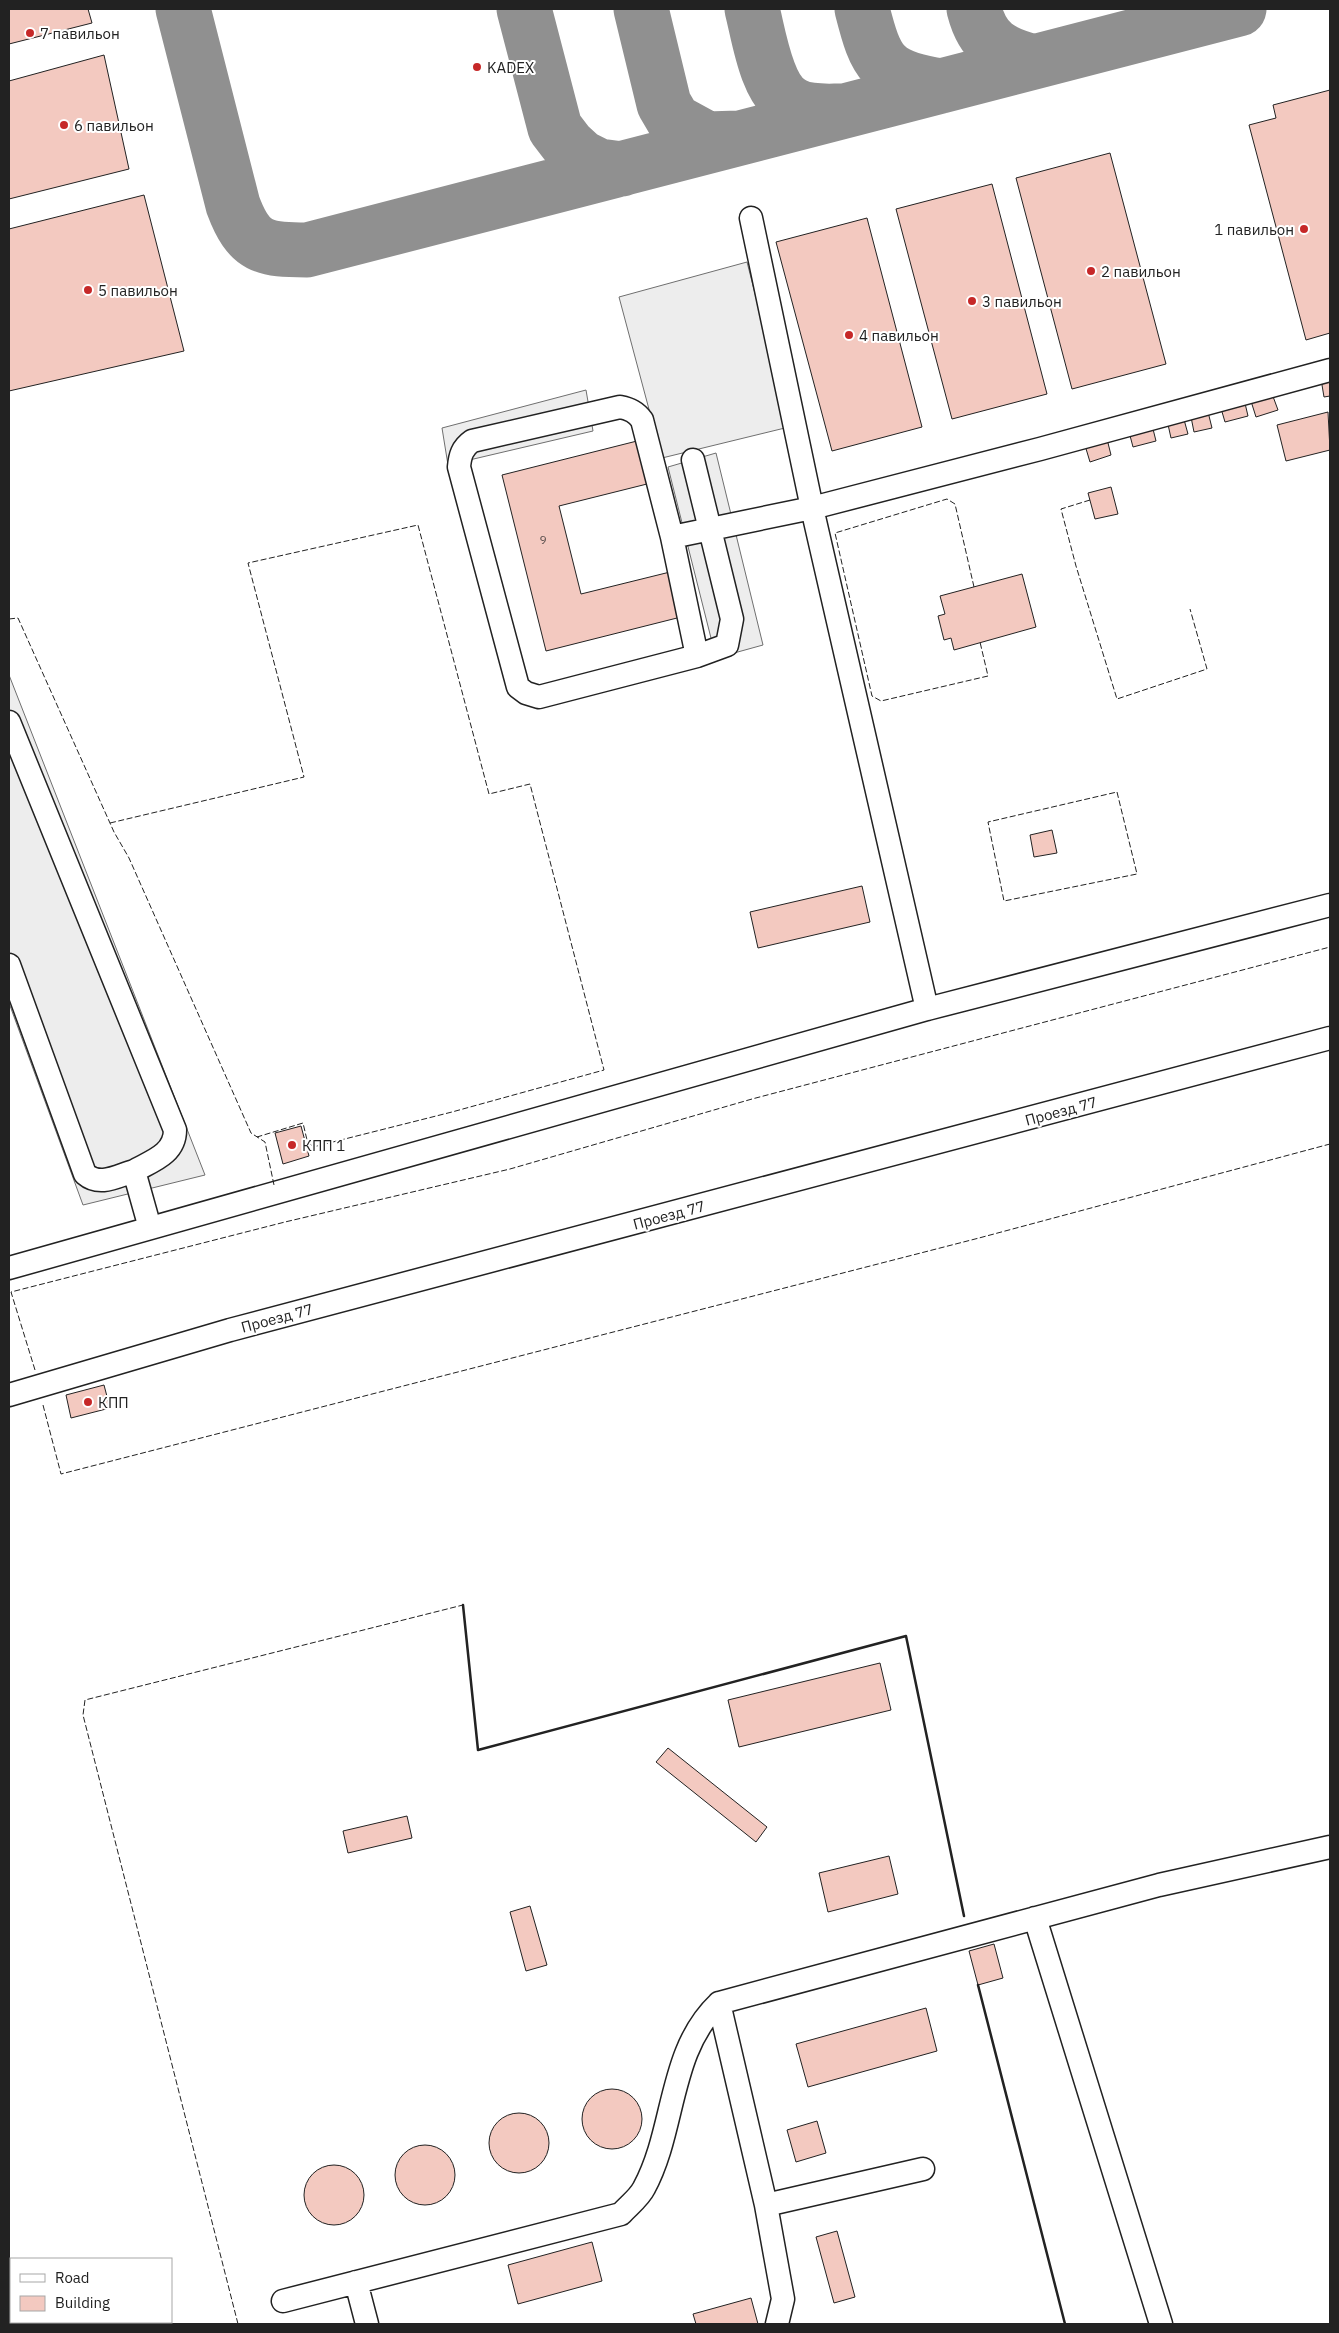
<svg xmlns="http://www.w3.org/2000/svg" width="1339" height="2333" viewBox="0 0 1339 2333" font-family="'IBM Plex Sans',sans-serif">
  <rect width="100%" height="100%" fill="#fff"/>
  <path fill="#ededed" stroke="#6f6f6f" d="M 747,262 L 789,427 L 662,458 L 619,297 Z
    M 586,390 L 593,431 L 448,465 L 442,428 Z
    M 716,453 L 763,645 L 716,658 L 668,467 Z
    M 9,675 L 205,1175 L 83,1205 L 9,1003 Z"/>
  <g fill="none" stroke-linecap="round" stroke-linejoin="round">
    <path stroke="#909090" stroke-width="55" d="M 183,9 L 233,205 C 249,248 264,250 307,250 L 1239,9
      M 524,9 L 555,128 L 568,145 L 581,157 L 599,166 L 622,169
      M 641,9 L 664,104 L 674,121 L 707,139 L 739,138
      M 752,9 C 759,36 766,90 792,104 C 806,113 826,111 842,111
      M 862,9 C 876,64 882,77 941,86
      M 974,9 C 983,44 1000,53 1034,62"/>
  </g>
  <path fill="#f3c9c0" stroke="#222" d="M 9,9 L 88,9 L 92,23 L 9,44 Z
    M 104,55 L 129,169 L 9,199 L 9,81 Z
    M 1330,90 L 1330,333 L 1306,340 L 1249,125 L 1276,118 L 1273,105 Z
    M 1110,153 L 1166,364 L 1072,389 L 1016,178 Z
    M 992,184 L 1047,394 L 952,419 L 896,209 Z
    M 144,195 L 184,351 L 9,391 L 9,229 Z
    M 867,218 L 922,427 L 832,451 L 776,242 Z
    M 1330,377 L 1330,396 L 1324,397 L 1321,379 Z
    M 1271,391 L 1278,410 L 1256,417 L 1250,398 Z
    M 1244,399 L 1248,416 L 1225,422 L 1220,405 Z
    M 1207,408 L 1212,428 L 1194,432 L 1190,412 Z
    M 1328,412 L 1330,450 L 1286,461 L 1277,425 Z
    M 1183,416 L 1188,434 L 1171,438 L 1167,420 Z
    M 1151,421 L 1156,441 L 1133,447 L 1128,428 Z
    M 1106,435 L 1111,455 L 1090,462 L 1084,442 Z
    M 637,441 L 647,484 L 559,506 L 581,594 L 670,572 L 681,617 L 546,651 L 502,475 Z
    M 1111,487 L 1118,514 L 1095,519 L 1088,493 Z
    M 1022,574 L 1036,627 L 954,650 L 951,638 L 944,640 L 938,616 L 945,614 L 940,596 Z
    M 1052,830 L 1057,853 L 1034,857 L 1030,835 Z
    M 862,886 L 870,922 L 758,948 L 750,912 Z
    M 301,1126 L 309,1156 L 283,1164 L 275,1133 Z
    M 104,1385 L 110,1408 L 71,1418 L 66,1395 Z
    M 880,1663 L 891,1710 L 739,1747 L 728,1700 Z
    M 668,1748 L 767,1827 L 756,1842 L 656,1762 Z
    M 407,1816 L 412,1838 L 348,1853 L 343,1831 Z
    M 889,1856 L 898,1894 L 828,1912 L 819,1873 Z
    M 530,1906 L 547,1965 L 526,1971 L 510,1912 Z
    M 994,1944 L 1003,1978 L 978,1985 L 969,1951 Z
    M 926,2008 L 937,2051 L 808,2087 L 796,2044 Z
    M582 2119a30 30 0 1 1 60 0a30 30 0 1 1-60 0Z
    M489 2143a30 30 0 1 1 60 0a30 30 0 1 1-60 0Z
    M 817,2121 L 826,2153 L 796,2162 L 787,2130 Z
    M395 2175a30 30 0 1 1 60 0a30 30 0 1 1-60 0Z
    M304 2195a30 30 0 1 1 60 0a30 30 0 1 1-60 0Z
    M 837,2231 L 855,2297 L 834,2303 L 816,2237 Z
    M 592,2242 L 602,2281 L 518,2304 L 508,2265 Z
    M 751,2298 L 758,2324 L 696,2324 L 693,2314 Z"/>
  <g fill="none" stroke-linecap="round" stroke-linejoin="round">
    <g stroke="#222" stroke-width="25">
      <path id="minor" d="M 751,218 L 812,508 L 927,1009
        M 693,460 L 732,619 L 727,645 L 697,656
        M 672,537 L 697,656 L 539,697 L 526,693 L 518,687 L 459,467 C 460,456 462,448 472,441 L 620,407 C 630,409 636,412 642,420 L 672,537 L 812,508 L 1040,449 L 1330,370
        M 9,722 L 175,1130 C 175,1154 152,1161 134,1171
        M 9,965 L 85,1174 C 100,1187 117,1176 134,1171 L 150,1228
        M 9,1268 L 927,1009 L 1330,905
        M 9,1395 L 230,1330 L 1330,1038
        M 1035,1918 L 1161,2324
        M 719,2003 L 766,2205 L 783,2299 L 777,2324
        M 766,2205 L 923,2169
        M 356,2282 L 367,2324
        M 283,2301 L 621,2214 C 628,2206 639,2198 644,2188 C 676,2129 668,2051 719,2003 L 1159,1885 L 1330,1847"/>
    </g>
    <use href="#minor" stroke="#fff" stroke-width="22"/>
    <path stroke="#222" stroke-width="1" stroke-dasharray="6 2.5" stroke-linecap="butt" d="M 1090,500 L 1061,509 L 1076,566 L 1117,699 L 1207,669 L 1190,609
      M 974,587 L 955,504 L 947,499 L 835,533 L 872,696 L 881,701 L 988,676 L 980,642
      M 9,619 L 18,618 L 114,832 L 129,858 L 251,1133 L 265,1142 L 274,1185
      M 1117,792 L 1137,874 L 1004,901 L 988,822 Z
      M 110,823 L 304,777 L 248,563 L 418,525 L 489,794 L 530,784 L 604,1070 L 452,1112 L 313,1147 L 307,1140 L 303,1123 L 257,1137
      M 35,1370 L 11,1292 L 285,1222 L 510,1169 L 752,1099 L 1330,947
      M 43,1405 L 61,1474 L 979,1238 L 1330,1144
      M 9,2314 L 12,2324
      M 238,2324 L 83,1715 L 85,1700 L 463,1605"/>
    <path stroke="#222" stroke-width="2.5" d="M 463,1605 L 478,1750 L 906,1636 L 964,1916
      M 978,1985 L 1065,2324"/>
  </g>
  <g fill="#c62828" stroke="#fff" stroke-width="2">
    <circle cx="30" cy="33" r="5"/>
    <circle cx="477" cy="67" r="5"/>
    <circle cx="64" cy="125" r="5"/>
    <circle cx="1304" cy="229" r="5"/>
    <circle cx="1091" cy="271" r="5"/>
    <circle cx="88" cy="290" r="5"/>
    <circle cx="972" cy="301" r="5"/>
    <circle cx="849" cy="335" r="5"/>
    <circle cx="292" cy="1145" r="5"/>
    <circle cx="88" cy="1402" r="5"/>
  </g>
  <g text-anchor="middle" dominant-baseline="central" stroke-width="4" stroke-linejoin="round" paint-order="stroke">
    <g font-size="12" fill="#564c4a">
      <text x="543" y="539">9</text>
    </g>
    <g font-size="15" fill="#222" stroke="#fff" text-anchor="start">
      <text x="40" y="33">7 павильон</text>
      <text x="487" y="67">KADEX</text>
      <text x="74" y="125">6 павильон</text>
      <text x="1294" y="229" text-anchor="end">1 павильон</text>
      <text x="1101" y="271">2 павильон</text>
      <text x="98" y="290">5 павильон</text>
      <text x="982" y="301">3 павильон</text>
      <text x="859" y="335">4 павильон</text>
      <text x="302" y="1145">КПП 1</text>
      <text x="98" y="1402">КПП</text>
    </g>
    <g font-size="15" fill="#222" stroke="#fff">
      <text transform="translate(1061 1111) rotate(-15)">Проезд 77</text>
      <text transform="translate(669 1215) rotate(-15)">Проезд 77</text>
      <text transform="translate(277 1318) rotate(-15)">Проезд 77</text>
    </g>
  </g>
  <rect width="1339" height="2333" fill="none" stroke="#222222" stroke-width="20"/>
  <rect x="10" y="2258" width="162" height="65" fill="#ffffff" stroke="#a7a7a7"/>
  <rect x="20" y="2274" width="25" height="8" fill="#ffffff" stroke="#a7a7a7"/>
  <text x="55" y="2283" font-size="15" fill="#222222">Road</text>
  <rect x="20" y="2296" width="25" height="15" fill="#f3c9c0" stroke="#a7a7a7"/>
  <text x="55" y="2308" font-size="15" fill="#222222">Building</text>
</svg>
